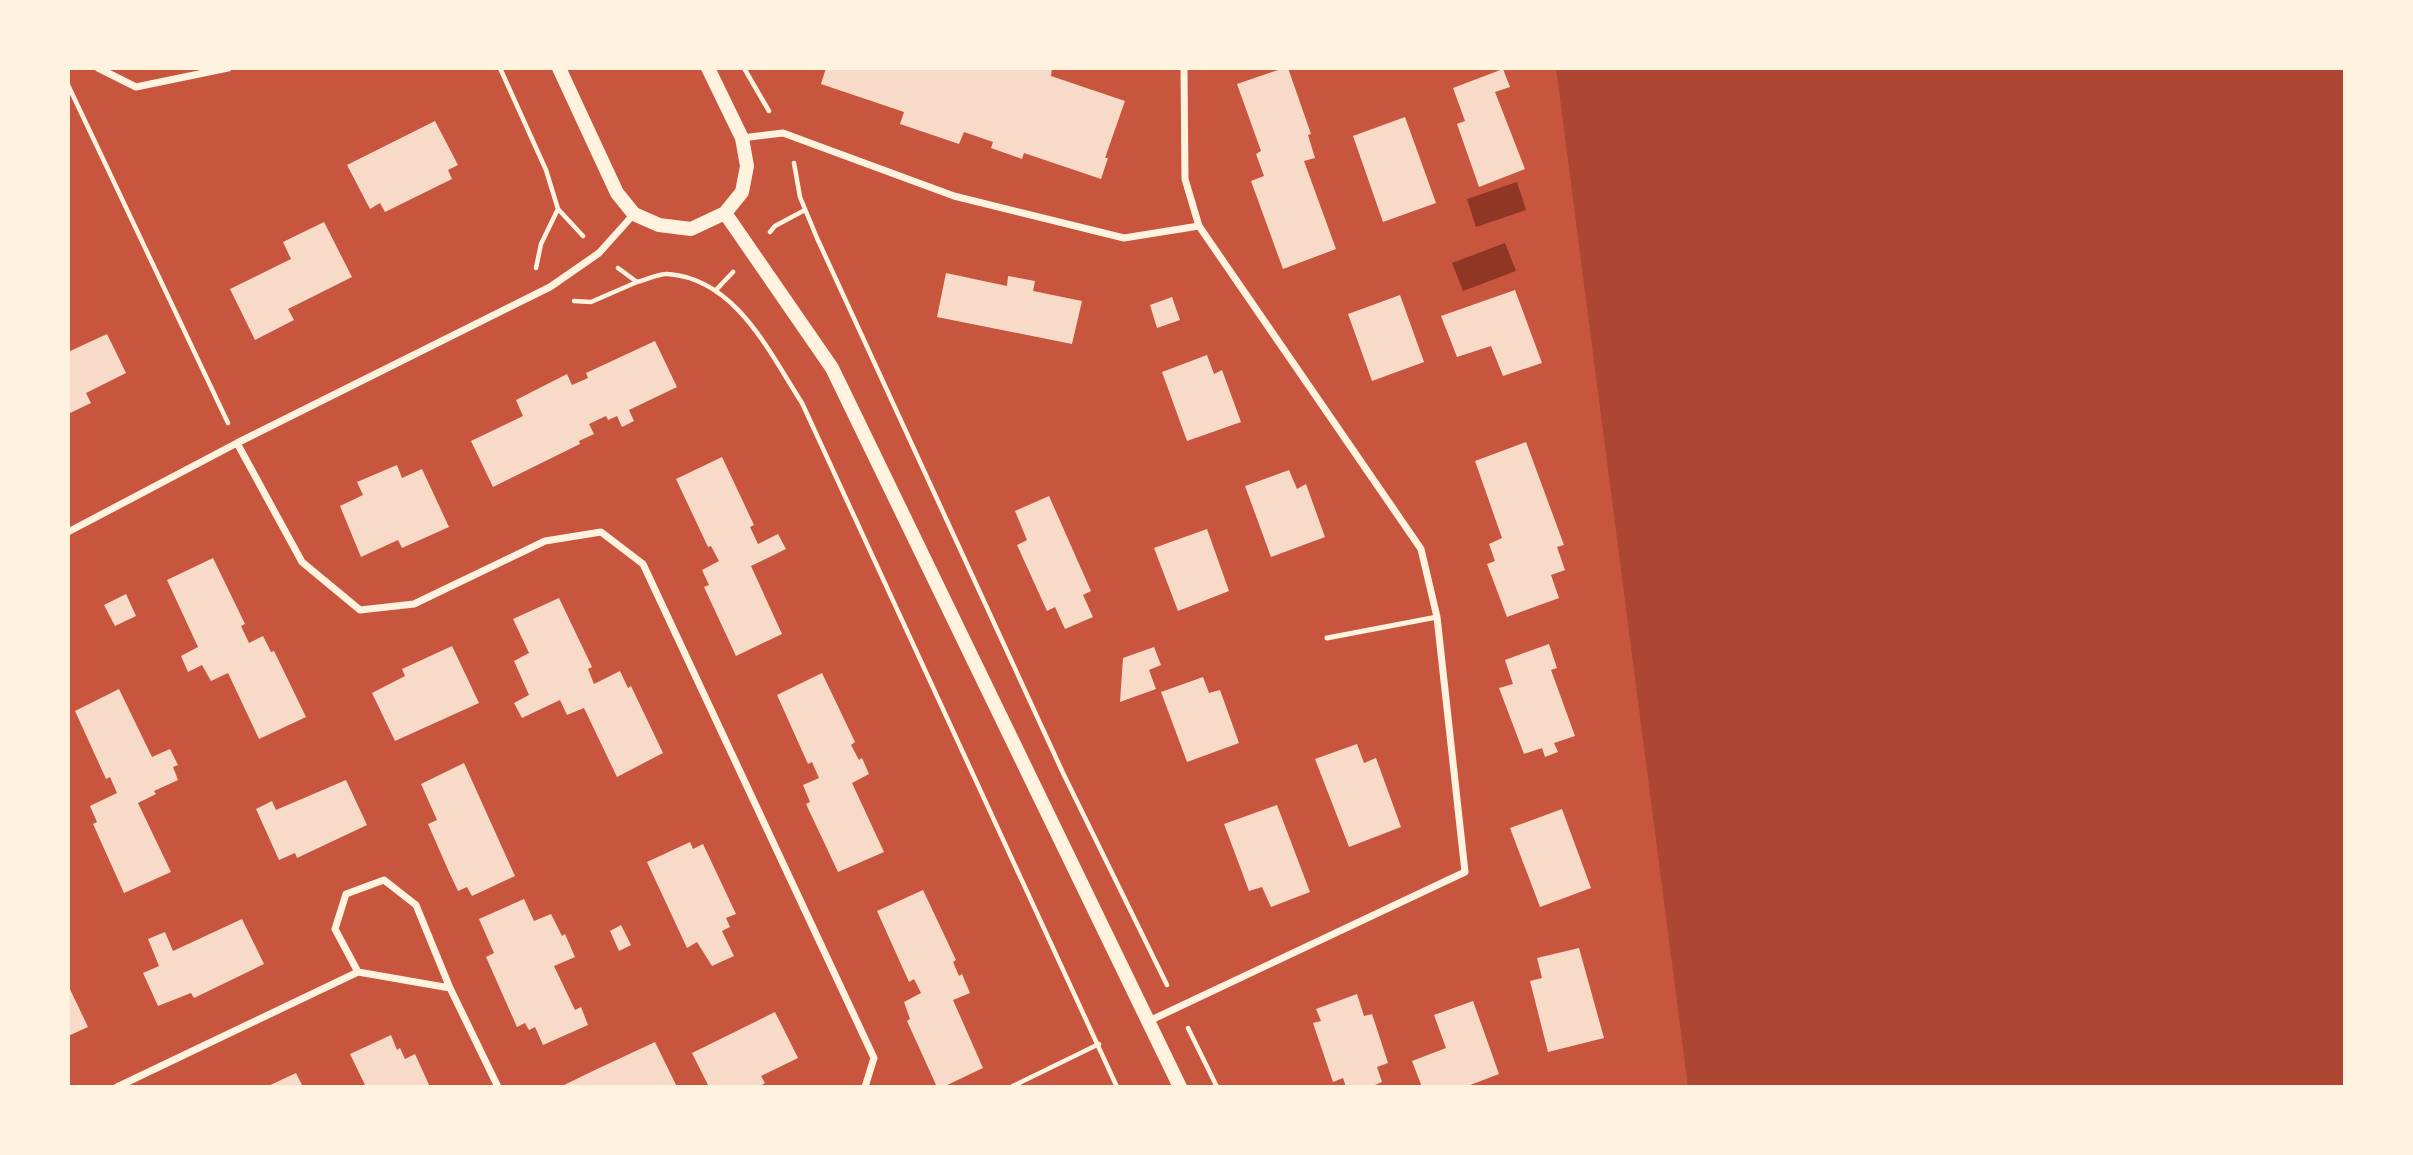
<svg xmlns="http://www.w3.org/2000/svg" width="2413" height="1155" viewBox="0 0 2413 1155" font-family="Poppins,sans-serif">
  <rect width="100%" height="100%" fill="#c8553d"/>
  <path fill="#ae4732" d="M 1556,68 L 2345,68 L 2345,1087 L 1688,1087 Z"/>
  <path fill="#8f3625" d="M 1517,182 L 1526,210 L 1476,227 L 1467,199 Z
    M 1505,243 L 1516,271 L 1463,291 L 1452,263 Z"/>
  <path fill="#f7dbc8" d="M 826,68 L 1052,68 L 1051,76 L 1125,101 L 1105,158 L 1108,158 L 1101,179 L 1024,153 L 1022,159 L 991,148 L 993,142 L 964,132 L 959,144 L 900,124 L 904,112 L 821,84 Z
    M 1284,68 L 1288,68 L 1311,134 L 1308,135 L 1315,158 L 1304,161 L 1336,249 L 1283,269 L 1251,181 L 1264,176 L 1256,154 L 1261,151 L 1237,84 Z
    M 1503,69 L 1510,87 L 1495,92 L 1525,169 L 1479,187 L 1457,124 L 1465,121 L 1453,88 Z
    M 1405,117 L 1436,203 L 1383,222 L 1353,136 Z
    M 435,121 L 458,165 L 448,170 L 452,179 L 385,212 L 380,203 L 370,209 L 347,165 Z
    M 324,222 L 352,277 L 288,309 L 294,320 L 255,340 L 230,289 L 291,259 L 283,242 Z
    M 946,273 L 1007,286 L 1008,276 L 1035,281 L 1033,291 L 1082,301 L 1072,344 L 937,317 Z
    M 1515,290 L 1542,363 L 1503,376 L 1491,346 L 1457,357 L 1441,316 Z
    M 1400,295 L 1424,362 L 1372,381 L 1348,314 Z
    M 1172,297 L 1180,320 L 1157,328 L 1150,305 Z
    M 107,334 L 126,373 L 86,393 L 91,403 L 68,414 L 68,352 Z
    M 655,341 L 677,387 L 629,410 L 634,421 L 622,427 L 617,416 L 608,420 L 606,416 L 589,424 L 594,434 L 579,441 L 580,444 L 493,487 L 471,441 L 523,416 L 516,400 L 567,374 L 572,385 L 588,378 L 586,373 Z
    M 1207,355 L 1214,374 L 1222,370 L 1241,422 L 1187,441 L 1162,372 Z
    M 1526,442 L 1564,545 L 1557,547 L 1565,570 L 1551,575 L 1559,598 L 1507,617 L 1487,564 L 1495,561 L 1489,544 L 1502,538 L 1475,461 Z
    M 722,457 L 754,525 L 750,527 L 758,544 L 778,534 L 786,549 L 751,566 L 782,634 L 736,656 L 704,587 L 709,585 L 702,570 L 719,561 L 711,546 L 708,547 L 676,479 Z
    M 397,465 L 402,478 L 422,469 L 449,527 L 402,548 L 398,540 L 361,557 L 340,506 L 363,495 L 357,482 Z
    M 1289,470 L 1297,489 L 1306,484 L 1325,537 L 1271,557 L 1245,486 Z
    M 1049,496 L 1091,591 L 1083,595 L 1093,617 L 1065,629 L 1055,607 L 1047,611 L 1017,545 L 1027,540 L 1015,511 Z
    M 1207,529 L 1229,591 L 1178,611 L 1154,548 Z
    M 213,558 L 245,624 L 241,626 L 249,643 L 263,636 L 271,652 L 274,651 L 306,717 L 259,739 L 228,673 L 211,681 L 202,665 L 188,672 L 181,656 L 198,647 L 167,580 Z
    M 126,594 L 136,616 L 115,626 L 104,605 Z
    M 559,598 L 592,667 L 588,669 L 594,684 L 620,671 L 628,688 L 631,686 L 663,753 L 617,777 L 584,708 L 567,715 L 560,700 L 522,718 L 514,703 L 529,695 L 514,661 L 529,653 L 513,619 Z
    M 1549,644 L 1557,668 L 1551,670 L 1575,736 L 1554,743 L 1558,752 L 1545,757 L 1542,748 L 1524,754 L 1499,688 L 1513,684 L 1505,660 Z
    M 452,646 L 479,703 L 395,741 L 372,693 L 405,676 L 402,669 Z
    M 1154,647 L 1161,665 L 1149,670 L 1156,689 L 1120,702 L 1123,658 Z
    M 822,673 L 855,742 L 851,745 L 859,760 L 862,758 L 869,774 L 852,783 L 884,852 L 838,872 L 806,804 L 810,802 L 803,785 L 819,778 L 812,762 L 808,764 L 777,695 Z
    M 1203,677 L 1209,693 L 1220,690 L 1239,743 L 1187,762 L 1161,692 Z
    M 119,689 L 152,757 L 170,749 L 178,765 L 173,767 L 178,780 L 154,791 L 156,794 L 138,803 L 171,872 L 124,893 L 93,824 L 97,822 L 90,806 L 117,793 L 110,777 L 106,779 L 75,711 Z
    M 1357,744 L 1364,763 L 1376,758 L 1401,827 L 1349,847 L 1315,759 Z
    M 464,763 L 515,876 L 472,896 L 467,887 L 458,891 L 449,872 L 428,824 L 437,820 L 421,784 Z
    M 346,780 L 367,825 L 297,858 L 295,853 L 279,860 L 256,809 L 272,801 L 276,810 Z
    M 1277,805 L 1310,892 L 1271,907 L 1262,887 L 1249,891 L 1224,824 Z
    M 1562,809 L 1591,888 L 1540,907 L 1510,828 Z
    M 690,842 L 693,849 L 703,844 L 736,914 L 726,918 L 730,927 L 722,931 L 734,956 L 712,966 L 697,942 L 687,948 L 647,862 Z
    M 923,890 L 956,960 L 953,962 L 959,976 L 962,974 L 970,993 L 953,1000 L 983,1068 L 943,1087 L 937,1087 L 907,1021 L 910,1019 L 904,1002 L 921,993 L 914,979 L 909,982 L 877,911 Z
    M 524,899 L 534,921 L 551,914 L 562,936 L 565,934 L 575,957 L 554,966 L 575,1010 L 581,1007 L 588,1025 L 543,1045 L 535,1027 L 529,1030 L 525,1023 L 517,1027 L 486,957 L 494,953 L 479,919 Z
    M 242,919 L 264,964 L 194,998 L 191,993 L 158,1006 L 143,973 L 159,966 L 148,939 L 165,932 L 173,951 Z
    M 621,925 L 631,945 L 619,951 L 610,931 Z
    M 1579,948 L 1604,1038 L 1548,1052 L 1530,981 L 1542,978 L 1537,958 Z
    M 68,985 L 88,1027 L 68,1036 Z
    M 1357,994 L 1364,1016 L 1372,1014 L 1388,1063 L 1377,1067 L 1382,1082 L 1370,1087 L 1346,1087 L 1343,1078 L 1333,1082 L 1313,1023 L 1321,1021 L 1316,1009 Z
    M 1473,1001 L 1499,1074 L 1465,1087 L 1422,1087 L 1412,1061 L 1446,1048 L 1434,1015 Z
    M 775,1012 L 798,1058 L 761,1076 L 765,1083 L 758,1087 L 709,1087 L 692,1053 Z
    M 391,1035 L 397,1050 L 400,1048 L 405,1059 L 415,1054 L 430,1087 L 366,1087 L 350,1054 Z
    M 655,1042 L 677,1087 L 560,1087 L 595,1070 Z
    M 296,1073 L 303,1087 L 266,1087 Z"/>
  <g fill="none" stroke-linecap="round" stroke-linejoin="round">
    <path stroke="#fff3e0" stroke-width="4.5" d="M 500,68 L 546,170 L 558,209 L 541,244 L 536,268
      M 744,68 L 769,111
      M 68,85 L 228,423
      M 794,163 L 800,197 L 817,238 L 1063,773 L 1167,985
      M 558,209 L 583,236
      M 770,232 L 775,226 L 805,210
      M 618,268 L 637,282 C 646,280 659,273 668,274 C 736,279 769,352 802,403 L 1117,1087
      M 717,289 L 733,272
      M 574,301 L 591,302 L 637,282
      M 1188,1028 L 1217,1087
      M 1011,1087 L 1099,1044"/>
    <path stroke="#fff3e0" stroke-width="5" d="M 1327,638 L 1437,617"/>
    <path stroke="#fff3e0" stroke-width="7" d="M 98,68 L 136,87 L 228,68
      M 742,138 L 783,133 L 954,196 L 1124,238 L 1199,226
      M 237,443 L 302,562 L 360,610 L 414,604 L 545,541 L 601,532 L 643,564 L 874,1058 L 865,1087
      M 68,532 L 237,443 L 550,287 L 599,253 L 634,214
      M 358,972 L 335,929 L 346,894 L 384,880 L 416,905 L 450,988
      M 1149,1021 L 1465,872 L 1437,617 L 1421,549 L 1199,226 L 1185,179 L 1184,68
      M 117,1087 L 358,972 L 450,988 L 498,1087"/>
    <path stroke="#fff3e0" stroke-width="14" d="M 559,68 L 617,193 L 634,214 L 659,225 L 691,229 L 725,213 L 742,192 L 747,166 L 742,138 L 708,68
      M 725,213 L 832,368 L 1180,1087"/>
  </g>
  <rect width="2413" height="1155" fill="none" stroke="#fff3e0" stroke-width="140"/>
</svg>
